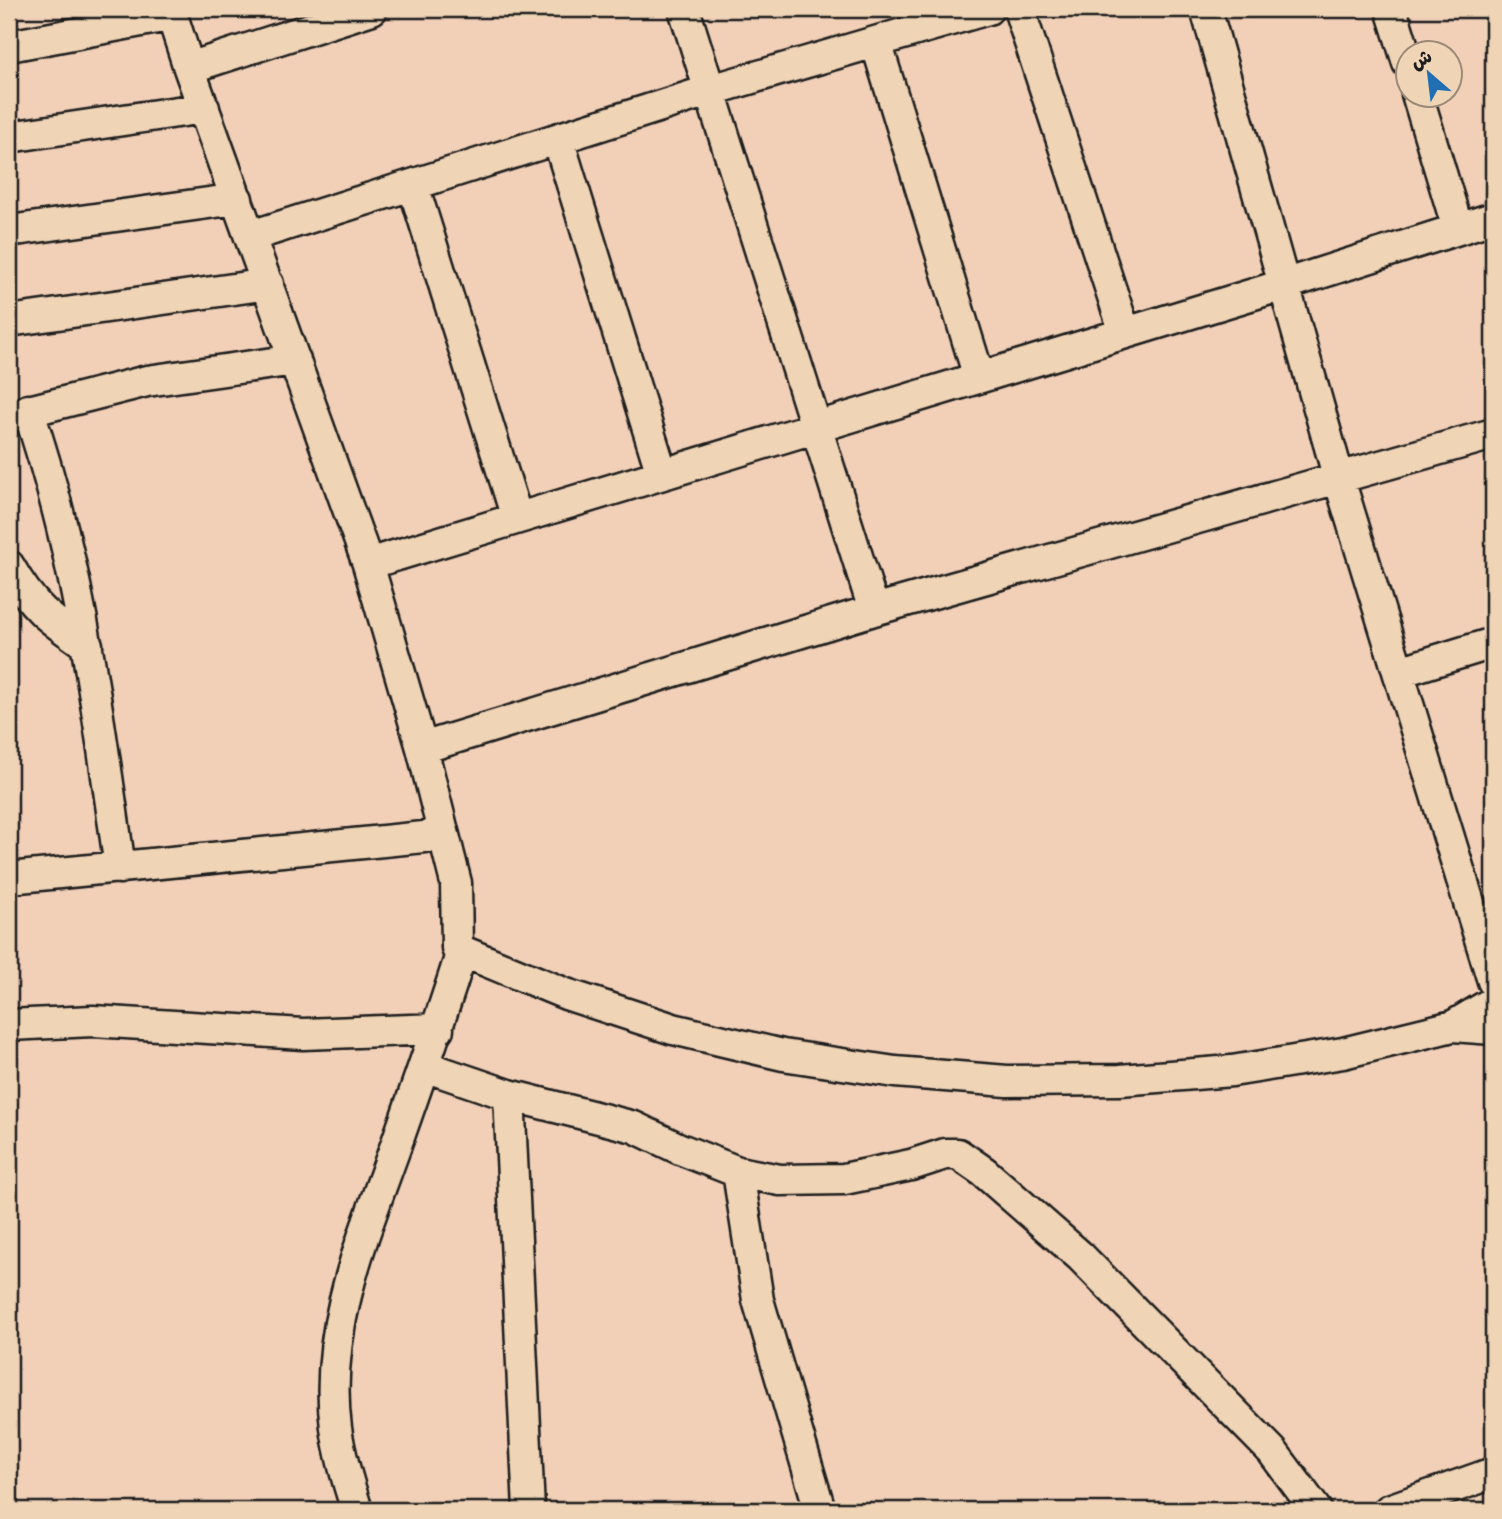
<svg xmlns="http://www.w3.org/2000/svg" width="1502" height="1519" viewBox="0 0 1502 1519" font-family="Delius,'Playpen Sans Arabic',sans-serif">
  <rect width="100%" height="100%" fill="#f2d0b8"/>
  <filter id="ink" filterUnits="userSpaceOnUse"><feTurbulence type="fractalNoise" baseFrequency=".0143" numOctaves="2"/><feDisplacementMap in="SourceGraphic" scale="14" xChannelSelector="R" yChannelSelector="G"/><feConvolveMatrix kernelMatrix="1 2 1 2 8 2 1 2 1" color-interpolation-filters="sRGB"/></filter>
  <g filter="url(#ink)">
    <g fill="none" stroke-linecap="round" stroke-linejoin="round">
      <g stroke="#1c1c1c" stroke-width="35">
        <path id="street" d="M 170,9 L 189,68 L 368,564 L 422,748 L 456,883 L 457,948 L 462,951 C 441,1018 418,1083 395,1148 C 363,1237 323,1331 336,1428 C 340,1456 348,1483 357,1510
          M 684,9 L 874,610
          M 1019,9 L 1125,333
          M 1206,9 L 1339,479 L 1493,981
          M 1391,9 L 1408,63
          M 876,42 L 979,377
          M 9,46 L 173,15
          M 189,68 L 372,9
          M 1417,94 L 1458,229
          M 9,137 L 204,108
          M 558,139 L 662,474
          M 413,185 L 517,518
          M 9,231 L 237,199
          M 251,236 L 711,90 L 988,9
          M 9,321 L 268,284
          M 28,410 C 79,558 98,713 120,868
          M 9,416 L 147,381 L 295,360
          M 368,564 L 1283,285 L 1493,218
          M 9,566 C 32,607 49,619 87,645
          M 1399,672 L 1493,643
          M 422,748 L 874,610 L 1493,434
          M 9,878 L 444,835
          M 462,951 L 566,994 L 673,1029 L 783,1055 L 895,1072 L 1007,1081 L 1120,1080 L 1232,1071 L 1343,1053 L 1453,1026 L 1493,1029
          M 9,1025 L 93,1021 L 303,1034 L 438,1029
          M 1453,1026 L 1493,1002
          M 424,1066 L 509,1095 L 634,1127 L 680,1149 L 738,1172 L 780,1180 L 844,1179 L 911,1165 L 945,1154 L 958,1154 L 984,1172 L 1080,1256 L 1272,1451 L 1316,1510
          M 509,1095 L 529,1510
          M 738,1172 L 758,1300 L 820,1510
          M 1389,1510 L 1493,1473"/>
      </g>
      <use href="#street" stroke="#efd4b6" stroke-width="30"/>
    </g>
  </g>
  <rect width="1502" height="1519" fill="none" stroke="#efd4b6" stroke-width="35"/>
  <rect x="18" y="18" width="1467" height="1484" fill="none" stroke="#1c1c1c" stroke-width="2.5" filter="url(#ink)"/>
  <g transform="translate(1429 74) rotate(332)"><circle r="33" fill="#efd4b6" stroke="#9b8a78" stroke-width="2"/>
  <path d="M0-5L12 26L0 18L-12 26Z" fill="#1f6fb2"/>
  <text y="-10" font-size="19" font-weight="bold" text-anchor="middle" fill="#1c1c1c">ش</text>
  </g>
</svg>
